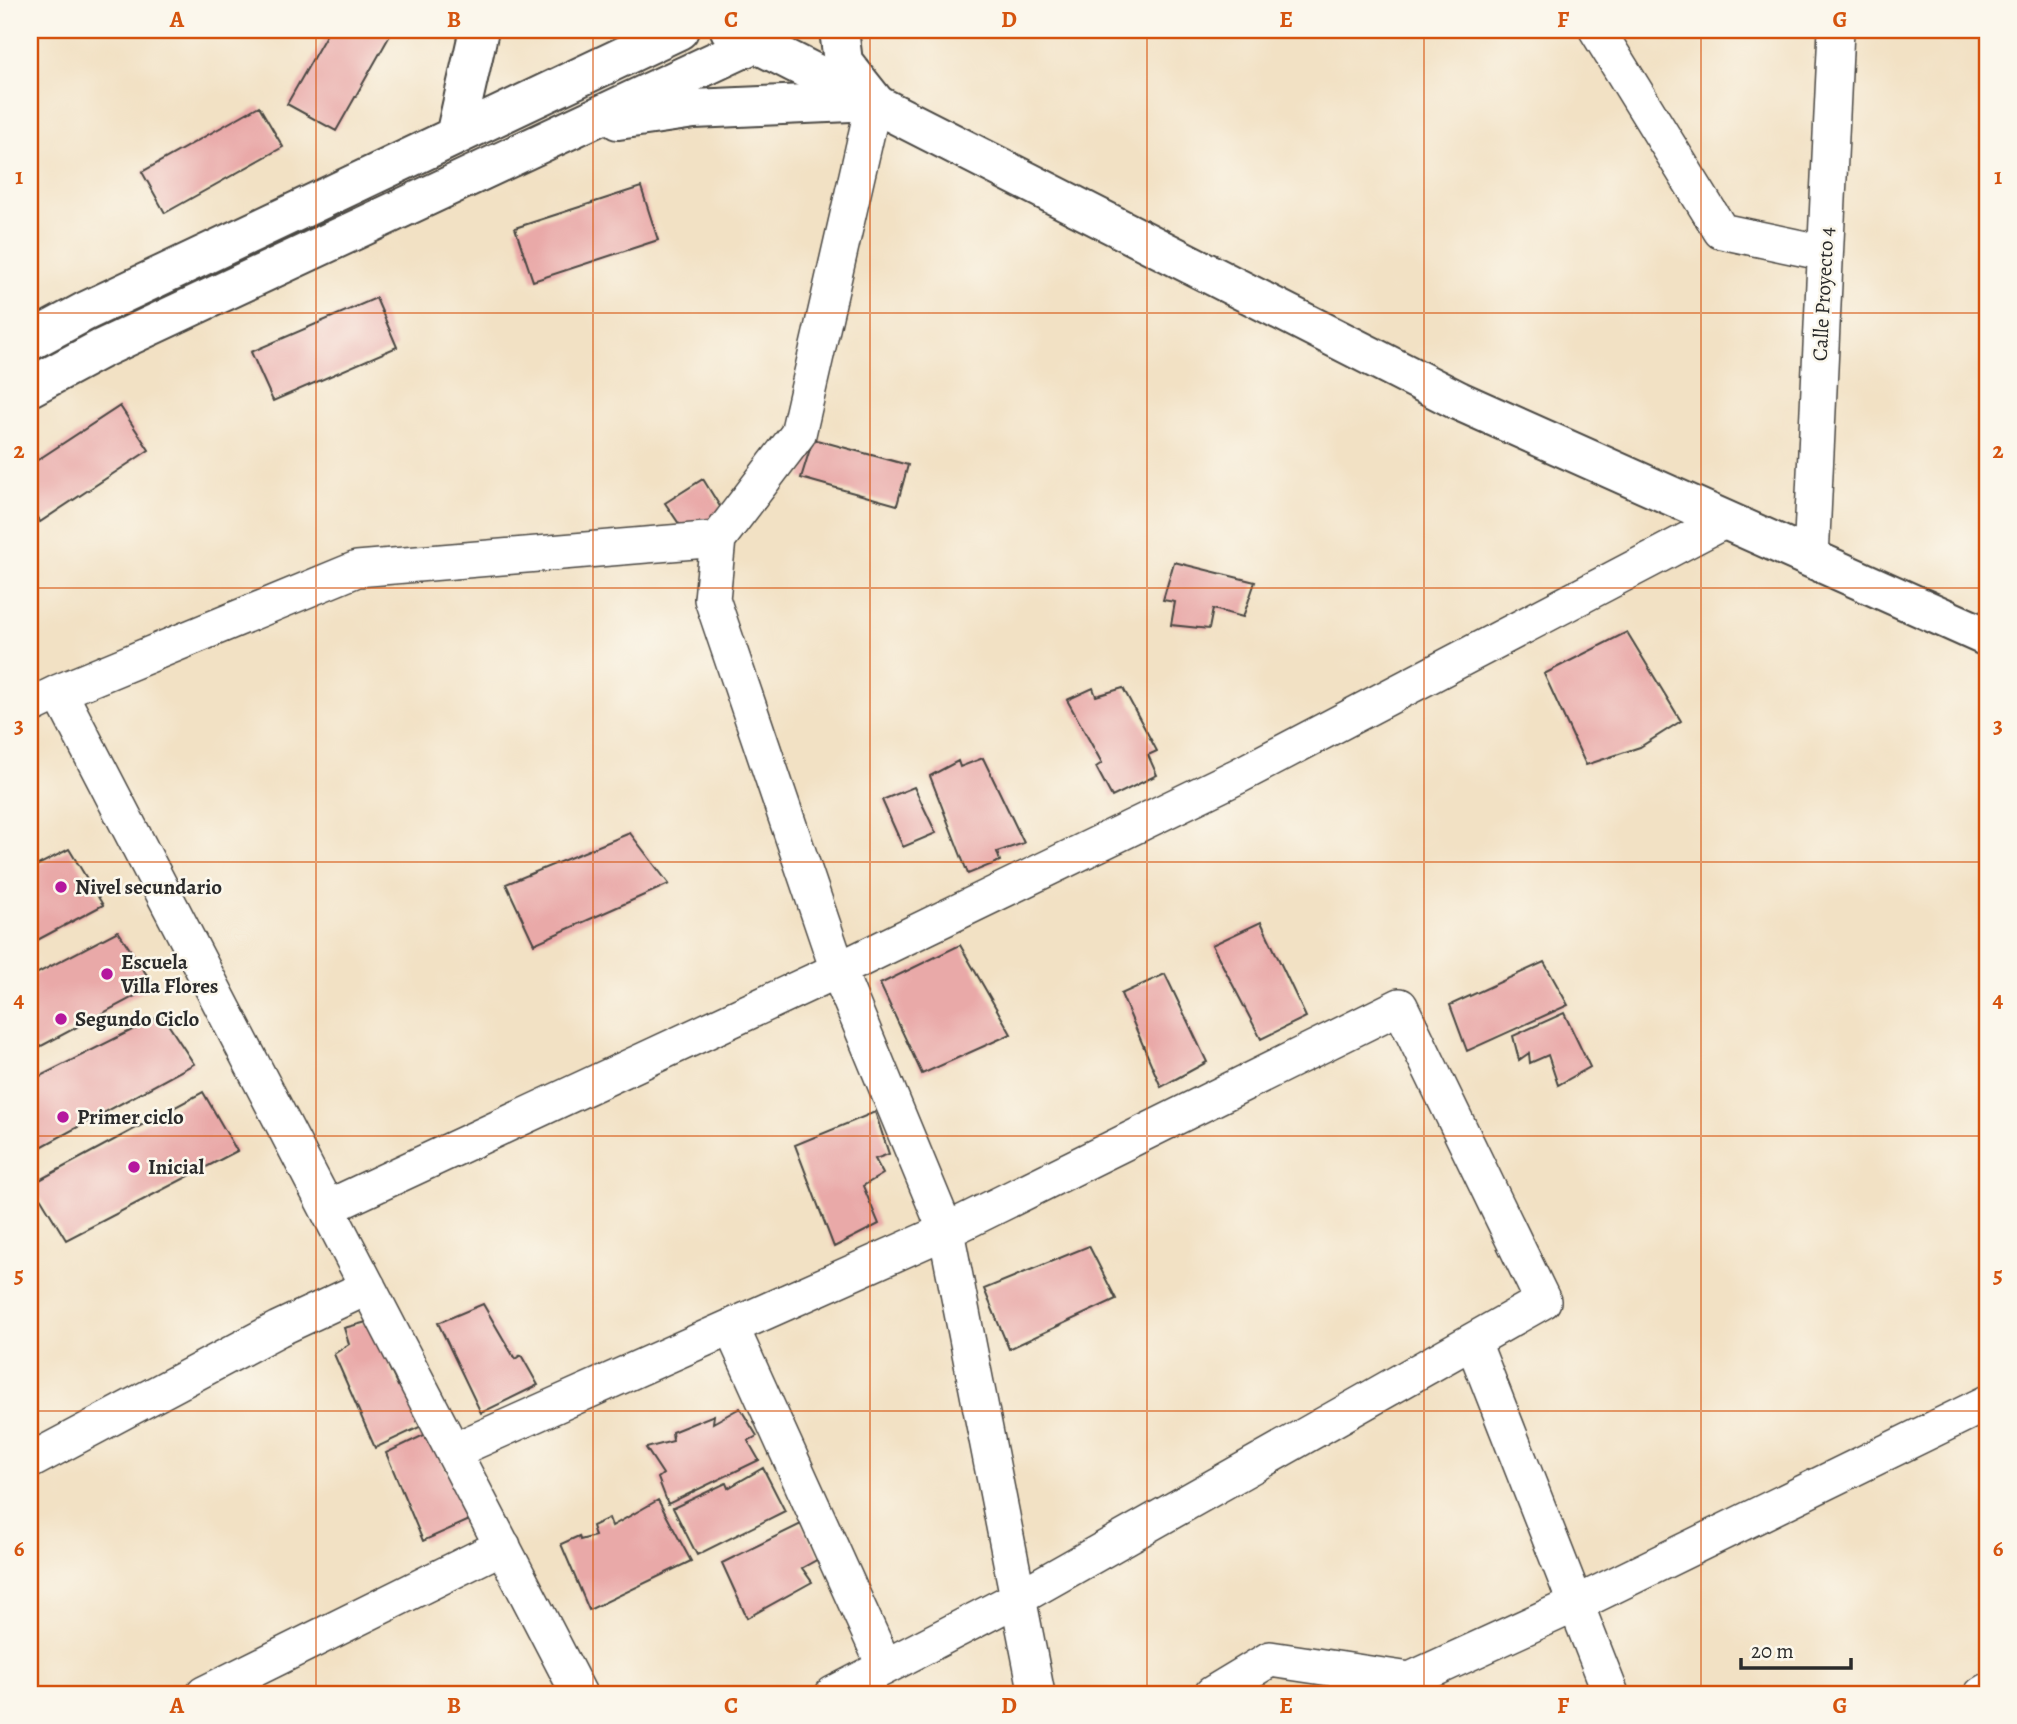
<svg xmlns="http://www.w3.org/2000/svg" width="2017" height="1724" viewBox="0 0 2017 1724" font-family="Alegreya,serif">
  <rect width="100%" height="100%" fill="#fbf7ec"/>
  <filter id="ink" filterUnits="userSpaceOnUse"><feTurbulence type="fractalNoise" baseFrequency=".0143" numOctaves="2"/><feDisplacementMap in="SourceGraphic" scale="14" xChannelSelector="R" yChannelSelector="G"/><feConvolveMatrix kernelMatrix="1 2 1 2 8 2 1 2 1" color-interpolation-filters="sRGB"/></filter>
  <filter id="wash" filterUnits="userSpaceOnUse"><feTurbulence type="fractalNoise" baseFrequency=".00686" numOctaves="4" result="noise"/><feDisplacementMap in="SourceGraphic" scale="28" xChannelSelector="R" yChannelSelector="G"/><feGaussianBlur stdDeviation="1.57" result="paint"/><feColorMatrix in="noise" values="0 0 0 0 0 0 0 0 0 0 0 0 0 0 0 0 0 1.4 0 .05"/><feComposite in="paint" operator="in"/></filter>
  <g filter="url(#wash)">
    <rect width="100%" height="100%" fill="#f2e1c4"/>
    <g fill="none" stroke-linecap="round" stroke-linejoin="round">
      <path stroke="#40b1b7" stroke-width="10" d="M 1987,947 L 1984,968 L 1987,1041"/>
    </g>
    <g id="blocks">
      <path fill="#e9a9a8" d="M 329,30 L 393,30 L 336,131 L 287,104 Z
        M 259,106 L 283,147 L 165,213 L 142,172 Z
        M 641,187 L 658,240 L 533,281 L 515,228 Z
        M 376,298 L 397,347 L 273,401 L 251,352 Z
        M 120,406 L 149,450 L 40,522 L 30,507 L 30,465 Z
        M 813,439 L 908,465 L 897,505 L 801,478 Z
        M 703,479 L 724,513 L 688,537 L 665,503 Z
        M 1174,562 L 1255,582 L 1243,617 L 1213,609 L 1209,629 L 1171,625 L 1175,602 L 1163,600 Z
        M 1627,632 L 1681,721 L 1640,747 L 1586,765 L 1544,674 Z
        M 1093,688 L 1096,696 L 1123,688 L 1157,751 L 1148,755 L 1157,775 L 1112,797 L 1096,767 L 1102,763 L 1067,700 Z
        M 983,758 L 1024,843 L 997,852 L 1000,861 L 968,874 L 930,776 L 958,761 L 960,767 Z
        M 914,787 L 936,833 L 903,847 L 882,800 Z
        M 630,833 L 669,884 L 534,944 L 506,884 Z
        M 69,849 L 103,905 L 30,944 L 30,869 Z
        M 1261,922 L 1306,1017 L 1261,1039 L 1212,945 Z
        M 118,931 L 154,986 L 30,1052 L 30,977 Z
        M 960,945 L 1011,1034 L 922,1074 L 880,984 Z
        M 1544,962 L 1568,1005 L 1467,1051 L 1450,1005 Z
        M 1165,974 L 1207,1062 L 1161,1087 L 1121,994 Z
        M 1564,1013 L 1590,1067 L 1558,1085 L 1548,1055 L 1530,1063 L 1529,1053 L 1519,1060 L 1513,1036 Z
        M 162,1015 L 194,1064 L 30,1153 L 30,1081 Z
        M 203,1092 L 237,1151 L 66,1240 L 32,1184 Z
        M 875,1112 L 889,1154 L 875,1159 L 883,1174 L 863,1186 L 879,1224 L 834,1247 L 795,1145 Z
        M 1089,1246 L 1116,1299 L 1009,1349 L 984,1289 Z
        M 483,1304 L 515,1359 L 521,1355 L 538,1385 L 481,1413 L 438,1323 Z
        M 382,1318 L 397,1356 L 389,1367 L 398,1386 L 411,1383 L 426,1424 L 375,1448 L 334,1354 L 349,1344 L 344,1328 Z
        M 740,1408 L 757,1436 L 748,1441 L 759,1460 L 668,1504 L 658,1478 L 663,1474 L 646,1448 L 673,1441 L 672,1432 L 714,1415 L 713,1423 Z
        M 426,1434 L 474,1518 L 423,1541 L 386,1453 Z
        M 763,1468 L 785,1511 L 697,1555 L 673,1508 L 726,1483 L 728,1488 Z
        M 658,1500 L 691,1561 L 589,1610 L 561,1544 L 579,1536 L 580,1540 L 595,1536 L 592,1526 L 609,1518 L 612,1526 Z
        M 801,1524 L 820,1558 L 802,1568 L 812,1582 L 747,1618 L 722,1563 Z"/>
    </g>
  </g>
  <g filter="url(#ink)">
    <use href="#blocks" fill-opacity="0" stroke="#494642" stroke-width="2"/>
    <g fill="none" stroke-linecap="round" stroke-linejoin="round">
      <g stroke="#494642" stroke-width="38">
        <path id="street" d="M 1597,30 L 1721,231 L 1825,253
          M 874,101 L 798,434 L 718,539 L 712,599 L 838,970 L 946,1231 L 1037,1694
          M 1811,558 L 1836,30
          M 59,692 L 357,569 L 718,539
          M 30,706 L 59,692 L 579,1694
          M 327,1208 L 838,970 L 1238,776 L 1726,520
          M 731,1327 L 885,1667
          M 1473,1342 L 1611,1694
          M 453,1451 L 946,1231 L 1400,1006 L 1543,1301 L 1018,1598 L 833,1694
          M 30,1461 L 278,1329 L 368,1287
          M 204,1694 L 503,1546
          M 1212,1694 L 1270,1659 L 1410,1680 L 1578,1603 L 1987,1403
          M 1982,1694 L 1987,1691"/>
      </g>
      <g stroke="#494642" stroke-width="42">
        <path id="secondary" d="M 730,30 L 1459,401 L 1987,637"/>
      </g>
      <g stroke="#494642" stroke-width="42">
        <path id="primary" d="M 839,30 L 843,62 L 874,101
          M 618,120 L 694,109 L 874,101
          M 455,136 L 479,30
          M 30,341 L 86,311 L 679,30
          M 30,387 L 101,349 L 757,42 L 775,30"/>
      </g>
      <use href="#street" stroke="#fff" stroke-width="35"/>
      <use href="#secondary" stroke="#fff" stroke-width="38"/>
      <use href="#primary" stroke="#fff" stroke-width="38"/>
    </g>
  </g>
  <path fill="none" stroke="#d5540f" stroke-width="2" stroke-opacity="0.55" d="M 316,30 L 316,1694M 593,30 L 593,1694M 870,30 L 870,1694M 1147,30 L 1147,1694M 1424,30 L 1424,1694M 1701,30 L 1701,1694M 30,313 L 1987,313M 30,588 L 1987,588M 30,862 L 1987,862M 30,1136 L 1987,1136M 30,1411 L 1987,1411"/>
  <g fill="#b5179e" stroke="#fbf7ec" stroke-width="2.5">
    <circle cx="61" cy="887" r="7"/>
    <circle cx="107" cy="974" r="7"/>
    <circle cx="61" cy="1019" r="7"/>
    <circle cx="63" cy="1117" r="7"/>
    <circle cx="134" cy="1167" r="7"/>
  </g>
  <g text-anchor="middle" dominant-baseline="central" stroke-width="5" stroke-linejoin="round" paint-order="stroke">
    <g font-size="21" fill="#2b2b2b" stroke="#fbf7ec">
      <text transform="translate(1823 294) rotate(-87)">Calle Proyecto 4</text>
    </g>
    <g font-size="21" font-weight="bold" fill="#2b2b2b" stroke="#fbf7ec" text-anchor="start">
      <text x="75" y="887">Nivel secundario</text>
      <text x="121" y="962">Escuela<tspan x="121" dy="24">Villa Flores</tspan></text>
      <text x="75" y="1019">Segundo Ciclo</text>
      <text x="77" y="1117">Primer ciclo</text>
      <text x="148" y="1167">Inicial</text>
    </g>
  </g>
  <rect width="2017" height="1724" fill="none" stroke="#fbf7ec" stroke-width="77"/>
  <path d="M1741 1658v10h110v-10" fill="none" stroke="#2b2b2b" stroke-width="3.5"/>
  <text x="1751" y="1658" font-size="21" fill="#2b2b2b" stroke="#fbf7ec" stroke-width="5" paint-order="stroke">20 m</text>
  <rect x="38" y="38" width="1941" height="1648" fill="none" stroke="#d5540f" stroke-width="2.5"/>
  <g font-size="23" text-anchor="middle" font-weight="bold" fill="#d5540f">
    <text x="177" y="27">A</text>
    <text x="454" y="27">B</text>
    <text x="731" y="27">C</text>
    <text x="1009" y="27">D</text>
    <text x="1286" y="27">E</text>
    <text x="1563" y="27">F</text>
    <text x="1840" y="27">G</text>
    <text x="19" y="184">1</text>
    <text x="1998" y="184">1</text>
    <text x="19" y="458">2</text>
    <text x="1998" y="458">2</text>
    <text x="19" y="733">3</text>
    <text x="1998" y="733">3</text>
    <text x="19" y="1007">4</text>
    <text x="1998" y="1007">4</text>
    <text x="19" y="1282">5</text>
    <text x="1998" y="1282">5</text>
    <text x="19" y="1556">6</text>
    <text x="1998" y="1556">6</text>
    <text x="177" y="1713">A</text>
    <text x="454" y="1713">B</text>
    <text x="731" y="1713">C</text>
    <text x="1009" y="1713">D</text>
    <text x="1286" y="1713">E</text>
    <text x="1563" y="1713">F</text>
    <text x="1840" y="1713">G</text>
  </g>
</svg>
